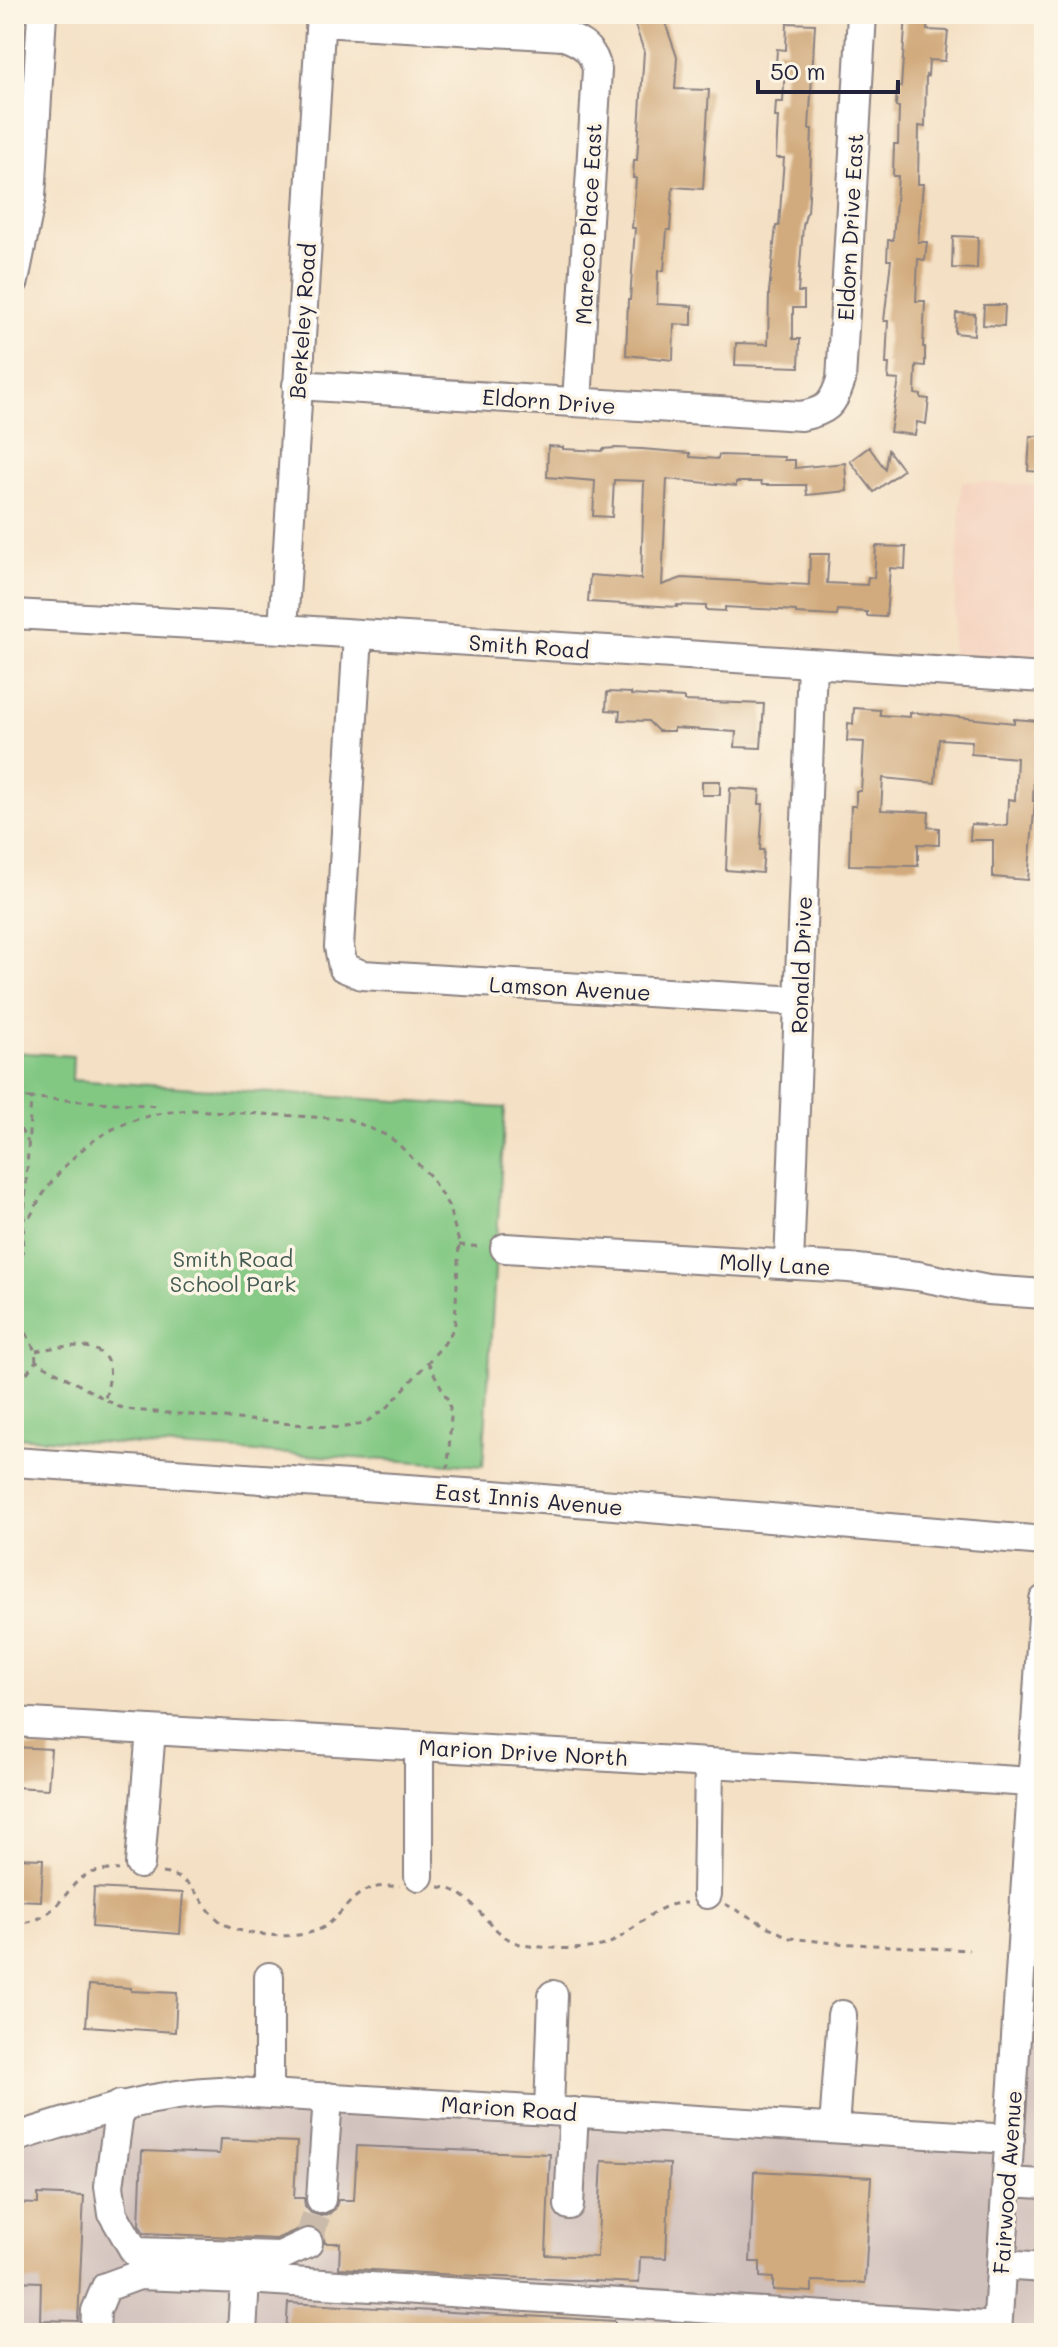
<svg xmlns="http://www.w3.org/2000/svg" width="1058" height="2347" viewBox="0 0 1058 2347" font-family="Mali,sans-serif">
  <rect width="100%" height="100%" fill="#fcf5e5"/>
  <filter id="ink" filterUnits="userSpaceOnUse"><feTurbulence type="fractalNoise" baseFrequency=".0125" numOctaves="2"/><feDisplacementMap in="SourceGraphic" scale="16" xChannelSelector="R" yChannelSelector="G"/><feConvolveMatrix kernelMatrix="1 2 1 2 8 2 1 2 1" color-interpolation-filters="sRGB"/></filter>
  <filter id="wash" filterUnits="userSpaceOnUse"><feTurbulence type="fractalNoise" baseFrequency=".006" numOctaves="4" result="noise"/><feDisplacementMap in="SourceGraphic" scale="32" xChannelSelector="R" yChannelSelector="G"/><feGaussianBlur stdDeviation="1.8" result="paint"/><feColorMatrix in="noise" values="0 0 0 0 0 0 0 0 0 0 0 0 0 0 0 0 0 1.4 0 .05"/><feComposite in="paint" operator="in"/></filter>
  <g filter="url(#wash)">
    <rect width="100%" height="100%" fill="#f4e0c4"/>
    <path fill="#f4d3c0" d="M 962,481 L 1044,486 L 1044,672 L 951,666 Z"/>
    <path fill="#d0c0bc" d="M 1044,1568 L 1044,2333 L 14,2333 L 14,2136 L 194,2089 L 1006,2140 Z"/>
    <path fill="#82c883" stroke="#52755f" stroke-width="2" d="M 14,1052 L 73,1056 L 72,1080 L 505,1108 L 483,1466 L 14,1437 Z"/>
    <g id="blocks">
      <path fill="#d1aa7d" d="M 631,14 L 662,14 L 677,57 L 675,89 L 709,90 L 703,189 L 673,187 L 670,230 L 667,230 L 664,271 L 658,271 L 657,304 L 692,306 L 692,325 L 674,324 L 673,360 L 626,355 L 628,300 L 630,300 L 635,228 L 632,228 L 636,178 L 633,178 L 634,160 L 637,160 L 644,51 Z
        M 906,14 L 928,14 L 927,30 L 948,31 L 945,61 L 929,60 L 928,76 L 926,75 L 925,127 L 919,126 L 918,184 L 923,184 L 918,242 L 927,242 L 925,260 L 918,259 L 916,301 L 925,301 L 923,347 L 925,347 L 925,366 L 916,365 L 915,394 L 921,395 L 921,398 L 929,399 L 926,424 L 917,422 L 915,435 L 890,432 L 899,380 L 888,379 L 889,364 L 886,364 L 888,321 L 884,321 L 891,260 L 887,260 L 888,240 L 893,240 L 898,176 L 893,176 L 894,144 L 898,144 L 899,107 L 896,107 L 897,87 L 901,87 Z
        M 787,23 L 815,24 L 809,129 L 812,129 L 810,179 L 808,212 L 806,214 L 803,226 L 798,292 L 804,292 L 804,308 L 793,308 L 793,339 L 800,339 L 799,367 L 735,365 L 736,343 L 768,344 L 769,292 L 776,226 L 779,226 L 784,158 L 776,158 L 778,117 L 775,117 L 776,102 L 783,102 L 785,66 L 776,65 L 777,49 L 786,50 Z
        M 953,236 L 978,237 L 977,269 L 952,268 Z
        M 984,305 L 1005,305 L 1004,326 L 983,325 Z
        M 956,313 L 975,314 L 974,335 L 955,333 Z
        M 1030,436 L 1044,436 L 1044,472 L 1028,471 Z
        M 548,446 L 563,447 L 563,449 L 602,451 L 603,449 L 615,448 L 642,449 L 690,453 L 690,457 L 718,459 L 719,455 L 784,457 L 784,460 L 795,460 L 795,468 L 845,463 L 847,491 L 807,495 L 806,485 L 762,485 L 761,482 L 736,482 L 736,486 L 667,479 L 662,585 L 682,578 L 809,585 L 810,554 L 829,554 L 827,583 L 867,585 L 868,577 L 874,578 L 876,546 L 906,547 L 905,569 L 890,568 L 886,617 L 867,616 L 867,612 L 838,610 L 837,616 L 796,614 L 796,611 L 725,607 L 725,611 L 706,610 L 706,606 L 677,605 L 677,607 L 588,602 L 590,575 L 641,579 L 644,481 L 614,480 L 612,517 L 593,516 L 595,481 L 547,477 Z
        M 869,447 L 885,469 L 888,450 L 903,470 L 874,492 L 850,461 Z
        M 607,692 L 631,693 L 631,695 L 684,698 L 684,701 L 764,704 L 761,748 L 735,747 L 736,732 L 674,728 L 674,731 L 658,731 L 648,721 L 619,720 L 620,711 L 606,710 Z
        M 854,708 L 880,710 L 880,715 L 910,717 L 910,712 L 1014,723 L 1014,719 L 1039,721 L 1038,736 L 1043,736 L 1041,755 L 1035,754 L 1033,801 L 1035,801 L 1028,880 L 993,877 L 993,840 L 970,840 L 971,824 L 1007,826 L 1008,799 L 1015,800 L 1017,758 L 971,754 L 972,741 L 939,739 L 935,783 L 883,778 L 881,810 L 929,812 L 928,827 L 939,828 L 939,845 L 918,844 L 918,866 L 849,865 L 851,806 L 856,806 L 856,791 L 861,791 L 864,742 L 847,741 L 848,723 L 853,724 Z
        M 702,781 L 720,781 L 720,795 L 702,795 Z
        M 730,788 L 760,790 L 759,804 L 763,804 L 760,850 L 764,850 L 762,873 L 726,870 Z
        M 14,1747 L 51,1749 L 48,1789 L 14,1787 Z
        M 14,1858 L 43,1859 L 41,1901 L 14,1900 Z
        M 94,1888 L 183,1893 L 180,1934 L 92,1927 Z
        M 89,1985 L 131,1988 L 131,1991 L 177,1993 L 175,2032 L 86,2026 Z
        M 220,2139 L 297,2142 L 294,2198 L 304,2198 L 305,2206 L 311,2213 L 321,2216 L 329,2214 L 335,2209 L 338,2200 L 354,2200 L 357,2146 L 550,2154 L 546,2255 L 597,2257 L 602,2161 L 670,2164 L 666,2258 L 640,2257 L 639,2283 L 457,2275 L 339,2268 L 340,2243 L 325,2243 L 323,2235 L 318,2230 L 310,2226 L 301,2228 L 276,2239 L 144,2233 L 139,2225 L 142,2151 L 219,2154 Z
        M 754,2171 L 871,2177 L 865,2283 L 812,2281 L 812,2292 L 773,2290 L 773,2278 L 760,2277 L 760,2262 L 750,2262 Z
        M 38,2194 L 84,2196 L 78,2321 L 40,2320 L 41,2282 L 14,2281 L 14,2203 L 38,2204 Z
        M 288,2303 L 615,2321 L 615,2333 L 286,2333 Z"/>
    </g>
  </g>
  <g filter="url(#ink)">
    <use href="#blocks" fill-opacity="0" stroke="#8b8180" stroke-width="2"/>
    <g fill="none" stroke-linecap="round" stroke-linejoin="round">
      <path stroke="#cabaa9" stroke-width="28" stroke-dasharray="28 14" stroke-linecap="butt" d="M 308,2243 L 321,2199"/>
      <g stroke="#8b8180" stroke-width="32">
        <path id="minor" d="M 320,22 L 564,36 C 582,42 594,51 597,70 L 577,402
          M 14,281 L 31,197 L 42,14
          M 297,385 L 801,416 C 827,411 833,405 841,380 L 862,14
          M 14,614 L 283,629 L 1044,678
          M 283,629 L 321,14
          M 358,635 L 339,947 L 343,967 L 362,975 L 800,1001
          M 505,1248 L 849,1268 L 918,1276 L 988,1290 L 1044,1294
          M 789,1265 L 812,664
          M 14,1462 L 494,1495 L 1044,1541
          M 14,1722 L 1033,1782
          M 419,1746 L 419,1876
          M 140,1864 L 151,1730
          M 707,1894 L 709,1763
          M 269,2093 L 269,1977
          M 120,2105 L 109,2186 L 113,2214 L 135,2252 L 280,2256 L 308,2243
          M 549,2111 L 553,1995
          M 834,2128 L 842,2015
          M 14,2138 C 82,2117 147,2094 219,2091 L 1010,2139
          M 1007,2182 L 1044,2184
          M 321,2199 L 328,2097
          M 569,2205 L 574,2112
          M 1002,2265 L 1044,2268
          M 95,2333 L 96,2311 L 106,2287 L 139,2275 L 245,2279 L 998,2327
          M 242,2333 L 245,2279
          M 997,2333 L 1044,1600"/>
      </g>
      <path stroke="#8b8180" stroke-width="3" stroke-dasharray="6 6" stroke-linecap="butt" d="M 14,1097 L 31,1098
        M 14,1119 L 28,1142
        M 459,1245 L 483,1247
        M 36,1351 C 56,1347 104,1337 109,1367 C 111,1378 107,1389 105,1399
        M 36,1361 L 35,1351 L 22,1324 L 20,1293 L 31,1098 L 148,1105 L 154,1106 L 156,1111
        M 428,1362 L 449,1402 L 451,1416 L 448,1468
        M 14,1393 L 16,1387 L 36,1361 L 119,1407 L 133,1410 L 340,1428 L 363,1424 L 387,1408 L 444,1344 L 451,1333 L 455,1323 L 459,1242 L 448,1205 L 429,1175 L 397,1143 L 388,1136 L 348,1119 L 192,1110 C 127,1113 81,1138 44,1193 C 38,1201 34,1211 28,1220
        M 14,1419 L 21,1435
        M 162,1873 C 196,1877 198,1904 221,1922 C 234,1931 253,1934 268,1935 C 287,1937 312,1936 327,1925 C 342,1914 352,1895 369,1889 C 378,1886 391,1886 400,1886
        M 439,1887 C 478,1889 487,1942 530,1946 C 551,1948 591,1952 610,1943 C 636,1931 655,1902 686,1903
        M 725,1904 L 790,1938 L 834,1943 L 969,1950
        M 14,1924 C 25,1923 36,1921 45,1915 C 76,1893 70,1868 119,1870"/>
      <use href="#minor" stroke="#fff" stroke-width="28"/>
    </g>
  </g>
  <g text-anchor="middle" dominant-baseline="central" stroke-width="7" stroke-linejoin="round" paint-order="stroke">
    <g font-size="22" fill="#22223b" stroke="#fcf5e5">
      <text transform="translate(588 224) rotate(-87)">Mareco Place East</text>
      <text transform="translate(850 227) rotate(-87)">Eldorn Drive East</text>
      <text transform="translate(302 321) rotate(-86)">Berkeley Road</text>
      <text transform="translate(549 401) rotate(4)">Eldorn Drive</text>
      <text transform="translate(529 646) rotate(4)">Smith Road</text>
      <text transform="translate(801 965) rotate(-88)">Ronald Drive</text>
      <text transform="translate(570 988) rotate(3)">Lamson Avenue</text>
      <text transform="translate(775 1264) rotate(3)">Molly Lane</text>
      <text transform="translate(529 1499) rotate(5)">East Innis Avenue</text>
      <text transform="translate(523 1752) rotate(3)">Marion Drive North</text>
      <text transform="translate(509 2108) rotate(4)">Marion Road</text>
      <text transform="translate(1007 2182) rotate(-86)">Fairwood Avenue</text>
    </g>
    <g font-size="22" fill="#445c54" stroke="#fcf5e5">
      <text x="233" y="1258">Smith Road<tspan x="233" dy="25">School Park</tspan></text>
    </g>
  </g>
  <rect width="1058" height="2347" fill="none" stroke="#fcf5e5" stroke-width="48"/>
  <path d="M758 80v12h140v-12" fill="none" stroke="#22223b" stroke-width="4"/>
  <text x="770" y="80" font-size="24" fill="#22223b" stroke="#fcf5e5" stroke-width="6" paint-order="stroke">50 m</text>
</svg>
